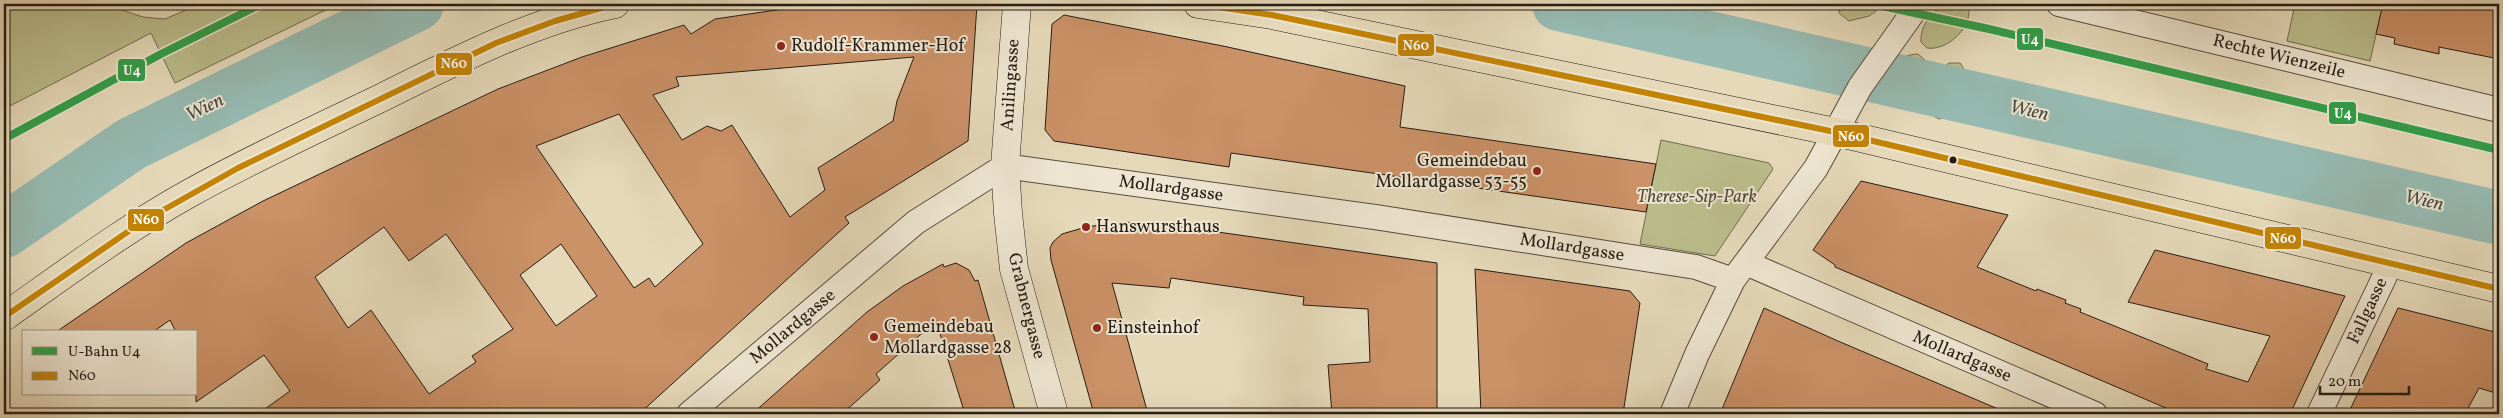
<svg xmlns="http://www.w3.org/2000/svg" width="2503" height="418" viewBox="0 0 2503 418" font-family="Vollkorn,serif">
  <rect width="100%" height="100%" fill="#e5d9b9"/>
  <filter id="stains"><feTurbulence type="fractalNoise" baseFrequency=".004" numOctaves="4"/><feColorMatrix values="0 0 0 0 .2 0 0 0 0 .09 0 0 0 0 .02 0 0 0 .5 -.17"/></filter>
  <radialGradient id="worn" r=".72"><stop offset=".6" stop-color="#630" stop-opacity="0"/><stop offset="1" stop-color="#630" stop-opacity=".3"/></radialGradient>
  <path fill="#bbbd8b" stroke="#706c50" d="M 19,4 L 104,4 L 143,17 L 165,19 L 200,4 L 338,4 L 175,83 L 151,33 L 4,109 L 4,14 Z
    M 1840,4 L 1886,4 L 1869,16 L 1849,21 L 1839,13 Z
    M 1945,4 L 1964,4 L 1969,10 C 1970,29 1947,51 1927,48 L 1921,42 C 1920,26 1931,12 1945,4 Z
    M 2295,4 L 2383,4 L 2370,61 L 2287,41 Z
    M 1918,54 L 1926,61 C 1927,73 1920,84 1912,92 C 1905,100 1879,112 1879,92 C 1879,73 1899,54 1918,54 Z
    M 1949,63 L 1960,63 C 1975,80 1960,114 1939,119 C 1914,109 1933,73 1949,63 Z
    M 1661,140 L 1769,163 L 1773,169 L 1715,256 L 1640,244 Z"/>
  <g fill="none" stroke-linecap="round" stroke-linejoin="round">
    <path stroke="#96bab1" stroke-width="54" d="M 1559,4 L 2499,218
      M 4,231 L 131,144 L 417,4"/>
  </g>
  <path fill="#cb9167" stroke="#261c14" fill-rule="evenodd" d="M 855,4 L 977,4 L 968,141 L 845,217 L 849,223 L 639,414 L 258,414 L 290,391 L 264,355 L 196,402 L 196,332 L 176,332 L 170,320 L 153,332 L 56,332 L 186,243 L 263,201 L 498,89 L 582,57 L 684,25 L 691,34 L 715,19 L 797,7 ZM 914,57 L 897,101 L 893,121 L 818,168 L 825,190 L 790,217 L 732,125 L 721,131 L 707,126 L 682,140 L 653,95 L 679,86 L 676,77 ZM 619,114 L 703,244 L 655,287 L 649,278 L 634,288 L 536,146 ZM 384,227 L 409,261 L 446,234 L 513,329 L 472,356 L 476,362 L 429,394 L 371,310 L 348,328 L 315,277 ZM 561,244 L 597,296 L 556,326 L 520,275 Z
    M 2383,4 L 2499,4 L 2499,59 L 2439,47 L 2439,54 L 2394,44 L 2395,38 L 2376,34 Z
    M 1064,15 L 1223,46 L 1405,86 L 1400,127 L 1656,164 L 1646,212 L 1231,153 L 1229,167 L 1054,141 L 1045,130 L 1052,24 Z
    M 1861,181 L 2008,215 L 1977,267 L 2036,291 L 2037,289 L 2066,300 L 2065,303 L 2081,309 L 2080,312 L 2208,364 L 2206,369 L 2248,382 L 2270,336 L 2128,302 L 2155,250 L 2345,296 L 2290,414 L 2180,414 L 1835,267 L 1835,265 L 1813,250 Z
    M 1122,222 L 1161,224 L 1437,263 L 1437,414 L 1332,414 L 1328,365 L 1370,362 L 1368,309 L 1303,305 L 1304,297 L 1171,278 L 1169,288 L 1112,283 L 1148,414 L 1094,414 L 1051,260 L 1050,248 L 1053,242 L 1062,234 L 1086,227 Z
    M 956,263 L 969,270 L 975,281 L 978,280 L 1016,414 L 965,414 L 936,321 L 876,374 L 880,380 L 842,414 L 752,414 L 867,312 L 903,286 L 943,264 L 944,267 Z
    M 1475,269 L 1630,291 L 1640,303 L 1623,414 L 1481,414 Z
    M 1764,308 L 1838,341 L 2010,414 L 1720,414 Z
    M 2398,308 L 2499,333 L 2499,394 L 2479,388 L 2465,414 L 2348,414 Z"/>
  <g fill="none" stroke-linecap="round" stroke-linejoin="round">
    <g stroke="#564b3d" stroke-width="26">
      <path id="street" d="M 2059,4 L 2499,110
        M 1746,263 L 2095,414
        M 689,414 L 916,222 L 1005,166 L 1375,217 L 1696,267 L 1733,280
        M 1672,414 L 1697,354 L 1733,280 L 1816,168 L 1860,87 L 1919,4
        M 2319,414 L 2391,263"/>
    </g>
    <g stroke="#261c14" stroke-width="29">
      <path id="secondary" d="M 1017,4 L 1005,166 L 1008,213 L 1014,269 L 1054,414"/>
    </g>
    <g stroke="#261c14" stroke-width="29">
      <path id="primary" d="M 1198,4 L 1272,15 L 1835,132 L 2499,289
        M 4,317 C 65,274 125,229 190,193 C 253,158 319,128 383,97 C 457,60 533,21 615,4"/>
    </g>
    <use href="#street" stroke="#eee6d2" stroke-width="24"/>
    <use href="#secondary" stroke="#eee6d2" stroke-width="28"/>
    <use href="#primary" stroke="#e5d9b9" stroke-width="28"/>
    <g stroke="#eee6d2" stroke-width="10">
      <path id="bus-1" d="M 1198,4 L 1272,15 L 1835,132 L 2499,289
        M 4,317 L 142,222 L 238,168 L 496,43 L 555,21 L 615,4"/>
    </g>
    <use href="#bus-1" stroke="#c38405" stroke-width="6"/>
    <g stroke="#eee6d2" stroke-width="11">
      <path id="metro-1" d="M 1873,4 L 1989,29 L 2499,150
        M 4,139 L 161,54 L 261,4"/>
    </g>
    <use href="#metro-1" stroke="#319f49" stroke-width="8"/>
  </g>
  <g fill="#8f2418" stroke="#eee6d2" stroke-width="2">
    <circle cx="781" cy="46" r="5"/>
    <circle cx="1537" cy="171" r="5"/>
    <circle cx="1086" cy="227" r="5"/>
    <circle cx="1097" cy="328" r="5"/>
    <circle cx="874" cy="337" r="5"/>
  </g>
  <circle fill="#261c14" stroke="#eee6d2" stroke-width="2" cx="1953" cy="160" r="4.5"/>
  <g text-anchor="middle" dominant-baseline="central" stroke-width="4" stroke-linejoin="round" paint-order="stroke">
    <g font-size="18" fill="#261c14" stroke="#eee6d2" text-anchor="start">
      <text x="791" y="46">Rudolf-Krammer-Hof</text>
      <text x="1527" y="161" text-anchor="end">Gemeindebau<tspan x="1527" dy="21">Mollardgasse 53-55</tspan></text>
      <text x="1096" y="227">Hanswursthaus</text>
      <text x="884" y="327">Gemeindebau<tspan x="884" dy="21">Mollardgasse 28</tspan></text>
      <text x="1107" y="328">Einsteinhof</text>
    </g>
    <g font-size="18" fill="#261c14" stroke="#eee6d2">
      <text transform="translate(2279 57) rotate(14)">Rechte Wienzeile</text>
      <text transform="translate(1011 85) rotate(-86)">Anilingasse</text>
      <text transform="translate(1171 189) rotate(8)">Mollardgasse</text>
      <text transform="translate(1572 248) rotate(9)">Mollardgasse</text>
      <text transform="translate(1026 306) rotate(76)">Grabnergasse</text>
      <text transform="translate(2368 311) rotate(-65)">Fallgasse</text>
      <text transform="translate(793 327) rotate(-40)">Mollardgasse</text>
      <text transform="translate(1962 357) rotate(23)">Mollardgasse</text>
    </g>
    <g font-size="18" font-style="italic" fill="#534c38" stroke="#eee6d2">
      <text x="1697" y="197">Therese-Sip-Park</text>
    </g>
    <g font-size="19" font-style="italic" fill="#484b43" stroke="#eee6d2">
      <text transform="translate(205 108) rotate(-26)">Wien</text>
      <text transform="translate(2029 111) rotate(13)">Wien</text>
      <text transform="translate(2424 201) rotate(13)">Wien</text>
    </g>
  </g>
  <g stroke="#eee6d2" stroke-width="2">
    <rect x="2016" y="27" width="28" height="24" rx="5" fill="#319f49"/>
    <rect x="1397" y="33" width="38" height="24" rx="5" fill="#c38405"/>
    <rect x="435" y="52" width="38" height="24" rx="5" fill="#c38405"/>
    <rect x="117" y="58" width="29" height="24" rx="5" fill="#319f49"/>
    <rect x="2328" y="101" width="29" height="24" rx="5" fill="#319f49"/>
    <rect x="1832" y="124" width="38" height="24" rx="5" fill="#c38405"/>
    <rect x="127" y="208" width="38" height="24" rx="5" fill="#c38405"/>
    <rect x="2264" y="226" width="38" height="24" rx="5" fill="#c38405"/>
  </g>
  <g font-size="14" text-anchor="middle" font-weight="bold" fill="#fff">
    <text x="2030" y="44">U4</text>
    <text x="1416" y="50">N60</text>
    <text x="454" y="68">N60</text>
    <text x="132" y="75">U4</text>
    <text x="2343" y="118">U4</text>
    <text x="1851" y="141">N60</text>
    <text x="146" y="224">N60</text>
    <text x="2283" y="243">N60</text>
  </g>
  <rect width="2503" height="418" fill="none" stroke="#e5d9b9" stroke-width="20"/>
  <rect x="5" y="5" width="2493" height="408" fill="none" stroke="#261c14" stroke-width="2.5"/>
  <rect x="10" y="10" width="2483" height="398" fill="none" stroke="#261c14"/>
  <rect x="22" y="330" width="175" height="65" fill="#eee6d2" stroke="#9e9586"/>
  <rect x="32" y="347" width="25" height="8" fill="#319f49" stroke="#9e9586"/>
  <text x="68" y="356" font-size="15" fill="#261c14">U-Bahn U4</text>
  <rect x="32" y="372" width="25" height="8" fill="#c38405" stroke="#9e9586"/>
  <text x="68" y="380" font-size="15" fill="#261c14">N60</text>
  <path d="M2320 386v8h89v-8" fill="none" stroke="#261c14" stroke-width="2.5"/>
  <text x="2328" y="386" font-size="15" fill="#261c14" stroke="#eee6d2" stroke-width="4" paint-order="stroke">20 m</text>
  <rect width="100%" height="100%" filter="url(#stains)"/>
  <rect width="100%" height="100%" fill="url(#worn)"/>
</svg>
